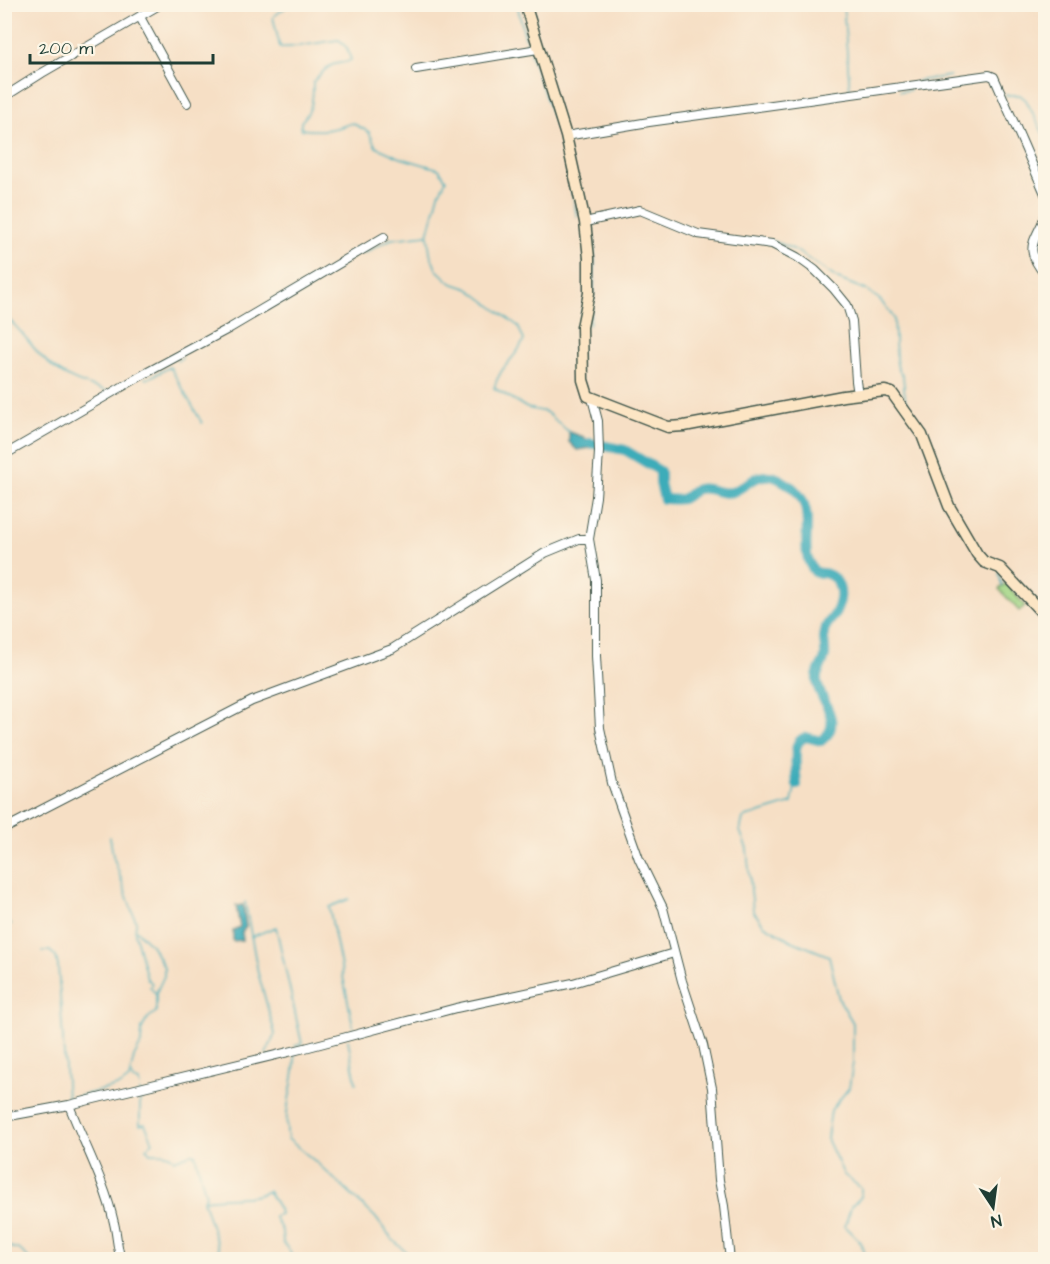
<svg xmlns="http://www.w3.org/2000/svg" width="1050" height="1264" viewBox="0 0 1050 1264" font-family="'Architects Daughter',sans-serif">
  <rect width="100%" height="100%" fill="#fcf5e5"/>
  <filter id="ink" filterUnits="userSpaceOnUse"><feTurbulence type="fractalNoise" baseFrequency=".0167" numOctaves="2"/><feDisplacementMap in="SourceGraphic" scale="12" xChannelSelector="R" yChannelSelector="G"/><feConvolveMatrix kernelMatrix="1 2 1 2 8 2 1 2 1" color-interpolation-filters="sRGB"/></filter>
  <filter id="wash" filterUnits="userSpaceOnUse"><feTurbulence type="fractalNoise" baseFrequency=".008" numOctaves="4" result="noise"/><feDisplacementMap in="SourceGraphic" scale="24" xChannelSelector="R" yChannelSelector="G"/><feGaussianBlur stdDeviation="1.35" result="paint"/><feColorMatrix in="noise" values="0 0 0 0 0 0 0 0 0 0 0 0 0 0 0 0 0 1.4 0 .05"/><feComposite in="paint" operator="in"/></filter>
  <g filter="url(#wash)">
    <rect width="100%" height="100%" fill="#f6dfc5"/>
    <path fill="#a3d585" stroke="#61895c" stroke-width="1.5" d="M 1006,583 L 1025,606 L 1019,611 L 999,589 Z"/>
    <path fill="#3dacb9" stroke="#2e7476" stroke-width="1.5" d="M 569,432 L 584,437 L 590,443 L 590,448 L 577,450 L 569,442 Z
      M 243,905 L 246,927 L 242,932 L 243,940 L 233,941 L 233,930 L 240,927 L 236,906 Z"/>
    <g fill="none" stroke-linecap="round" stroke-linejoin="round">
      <path stroke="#3dacb9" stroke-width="1.5" d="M 290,4 L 273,17 L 280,47 C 287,49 327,41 339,40 L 347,48 L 351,60 C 345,64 339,62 332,65 C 324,69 319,75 313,82 C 313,99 313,109 301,122 L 301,129 C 321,132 333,130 352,123 L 369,132 L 376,147 L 401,158 L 439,169 L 446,180 L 439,194 L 428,235 L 430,253 L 436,269 L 451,283 L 469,289 L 518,326 L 524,340 C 515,360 501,364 494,388 L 527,408 L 546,412 L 569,432
        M 517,4 L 528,49
        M 843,4 L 850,91
        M 530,53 L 561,141 L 577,216
        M 917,81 L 950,76
        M 900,91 L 910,90
        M 1006,95 L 1020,95 L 1026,100 L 1046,139
        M 572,139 L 582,137
        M 590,213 L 592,217
        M 708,232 L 718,233
        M 773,241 L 795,250 L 838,279 L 866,290 L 879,299 L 890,312 L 894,319 L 896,359 L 898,369 L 903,376 L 905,398 L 907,405
        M 364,253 L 391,239 L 427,235
        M 4,316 C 20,327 29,344 42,357 C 61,377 82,384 107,391
        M 589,325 C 595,291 597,260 592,225
        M 177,361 L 183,357
        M 145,378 L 147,379 L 170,367 L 202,423
        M 999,574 L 1002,586
        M 795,787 L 792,803 L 743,818 L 740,831 L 747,849 L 753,911 L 764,925 L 792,941 L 829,956 L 839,999 L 853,1023 L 853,1063 L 849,1088 L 831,1110 L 827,1139 L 844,1175 L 861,1188 L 861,1197 L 851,1207 L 845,1226 C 855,1236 866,1244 863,1260
        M 110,837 L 113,856 L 136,922 L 135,933
        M 349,899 L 329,907 L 354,1031 L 351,1032
        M 245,902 L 258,973 L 275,1034 L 266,1054
        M 4,926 L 11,924
        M 135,934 L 147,979 L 152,983 L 150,987 L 155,993
        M 251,937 L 276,927 L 302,1044 L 295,1046
        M 42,951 L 50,951 L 56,957 L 58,966 L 67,1098
        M 348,1040 L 356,1083
        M 295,1054 C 296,1082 282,1110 288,1139 L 316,1162 L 375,1217 L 391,1238 L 408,1254 L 411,1260
        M 131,1075 L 133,1080 L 139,1082 L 140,1086
        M 140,1091 L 140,1125 L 145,1124 L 153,1142 L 146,1148 L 150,1153 C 159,1153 171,1152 174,1160 L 190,1154 L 195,1154 L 206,1196 L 203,1200 L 222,1260
        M 65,1100 L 121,1085 L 129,1079 L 134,1057 L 141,1044 L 142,1028 L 148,1018 L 156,1012 L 156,993 L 164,976 L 164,967 L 151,945 L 137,931
        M 205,1200 C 223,1196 253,1200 268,1191 L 279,1209 L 280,1214 L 274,1216 L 282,1231 L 283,1243 L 290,1251 L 292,1260
        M 4,1245 L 20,1250 L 31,1260"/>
      <path stroke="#3dacb9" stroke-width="10" d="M 590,443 L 625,450 L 660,471 L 660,483 L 664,499 C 669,499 677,500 682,499 C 688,497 692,490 698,489 C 709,486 724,497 735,491 C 747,485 761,470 777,478 C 831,503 790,547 816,573 C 840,571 845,593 836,612 C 833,619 825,624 824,632 C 823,639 826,648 825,656 C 824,663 818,669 817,677 C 814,697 848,721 821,741 L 806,737 C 803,738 800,740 798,743 C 794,749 796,776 797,785"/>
    </g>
  </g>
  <g filter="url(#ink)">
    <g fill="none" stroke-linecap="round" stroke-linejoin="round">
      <g stroke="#3f554a" stroke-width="10">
        <path id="street" d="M 140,17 L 187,103
          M 416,69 L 538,49
          M 4,97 L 42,73 L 161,4
          M 566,136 L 649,122 L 989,75 L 994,77 L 1046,196
          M 1046,213 C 1036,243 1021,246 1046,276
          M 585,222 L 640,210 L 698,234 L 772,244 L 797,257 L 815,270 L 834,289 L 847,305 L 852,321 L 856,381 L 857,388 L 862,394
          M 592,398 L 598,421 L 599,452 L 596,497 L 589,539 L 596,580 L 596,656 L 600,728 L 612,783 L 639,859 L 663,908 L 682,981 L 703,1045 L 712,1088 L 719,1180 L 724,1206 L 730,1260
          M 4,455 L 146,373 L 230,328 L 384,237
          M 4,829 L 252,701 L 392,649 L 545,553 L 579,539 L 589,539
          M 69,1105 C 84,1144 105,1182 114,1223 C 117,1235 117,1247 121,1260
          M 4,1117 L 69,1105 L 305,1048 L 456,1008 L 573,983 L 674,953"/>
      </g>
      <g stroke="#3f554a" stroke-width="13">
        <path id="secondary" d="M 525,4 L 566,136 L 585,222 L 589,258 L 589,293 L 582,327 L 583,380 L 588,396 L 668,427 L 684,426 L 843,396 L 885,391 L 892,393 L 922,435 L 949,506 L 977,554 L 984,562 L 1000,568 L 1046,617"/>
      </g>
      <use href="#street" stroke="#fff" stroke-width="8"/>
      <use href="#secondary" stroke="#fce5c4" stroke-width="10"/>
    </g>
  </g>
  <rect width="1050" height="1264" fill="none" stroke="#fcf5e5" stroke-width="24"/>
  <g transform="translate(993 1207) rotate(167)" stroke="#fcf5e5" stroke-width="4.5" paint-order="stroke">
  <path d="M0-4.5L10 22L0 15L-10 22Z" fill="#1f3d34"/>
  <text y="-9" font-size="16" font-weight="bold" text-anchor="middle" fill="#1f3d34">N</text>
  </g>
  <path d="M30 54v9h183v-9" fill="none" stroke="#1f3d34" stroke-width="3"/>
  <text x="39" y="54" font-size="18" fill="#1f3d34" stroke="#fcf5e5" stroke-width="4.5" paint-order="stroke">200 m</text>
</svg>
